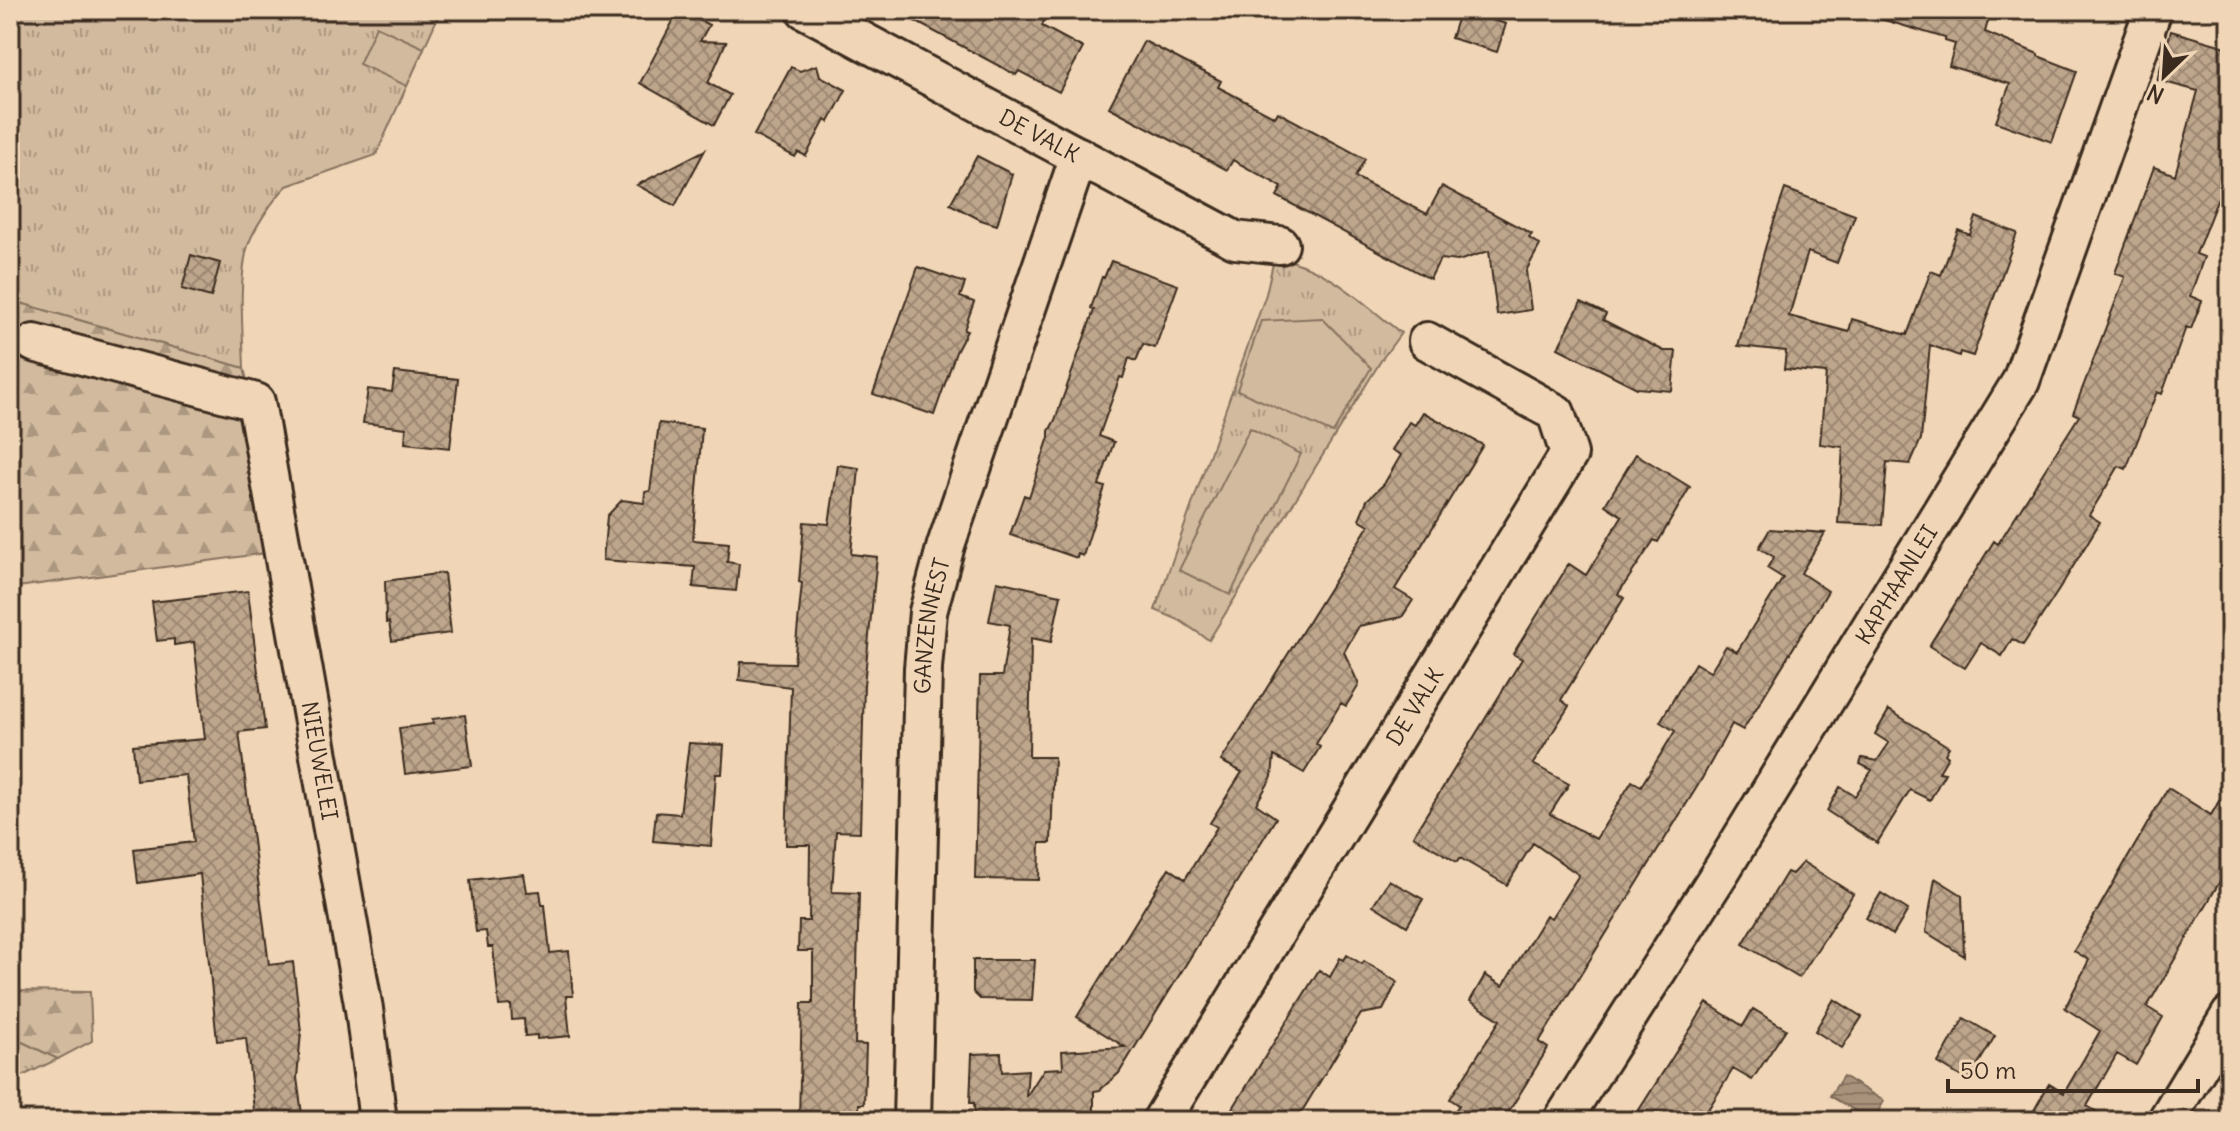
<svg xmlns="http://www.w3.org/2000/svg" width="2240" height="1131" viewBox="0 0 2240 1131" font-family="Delius,sans-serif">
  <defs>
    <pattern id="grass-tufts" width="24" height="20" patternUnits="userSpaceOnUse" patternTransform="scale(2)"><rect width="24" height="20" fill="#d2ba9e"/><path d="M3 7l-1-3M5 7V3M7 7l1-3M15 17l-1-3M17 17v-4M19 17l1-3" fill="none" stroke="#ac9780"/></pattern>
    <pattern id="forest-firs" width="22" height="20" patternUnits="userSpaceOnUse" patternTransform="scale(2)"><rect width="22" height="20" fill="#d2ba9e"/><path d="M5 1l3.5 6h-7zM16 11l3.5 6h-7z" fill="#ac9780"/></pattern>
    <pattern id="water-rules" width="6" height="5" patternUnits="userSpaceOnUse" patternTransform="scale(2)"><rect width="6" height="5" fill="#a8927b"/><path d="M0 2.5h6" fill="none" stroke="#8a7764"/></pattern>
    <pattern id="building-cross-hatch" width="8" height="8" patternUnits="userSpaceOnUse" patternTransform="scale(2)"><rect width="8" height="8" fill="#bea68c"/><path d="M0 0l8 8M0 8l8-8" fill="none" stroke="#9c8772"/></pattern>
  </defs>
  <rect width="100%" height="100%" fill="#f0d6b7"/>
  <filter id="ink" filterUnits="userSpaceOnUse"><feTurbulence type="fractalNoise" baseFrequency=".0125" numOctaves="2"/><feDisplacementMap in="SourceGraphic" scale="16" xChannelSelector="R" yChannelSelector="G"/><feConvolveMatrix kernelMatrix="1 2 1 2 8 2 1 2 1" color-interpolation-filters="sRGB"/></filter>
  <g filter="url(#ink)">
    <path fill="url(#grass-tufts)" stroke="#86725e" stroke-width="2" d="M 10,10 L 441,10 L 376,155 L 287,186 C 274,198 251,232 247,249 C 238,285 243,331 244,368 L 10,300 Z
      M 1280,258 C 1332,270 1360,301 1401,333 L 1382,359 L 1209,640 L 1179,620 L 1155,610 L 1266,294 L 1274,259 Z
      M 10,1036 L 58,1059 L 10,1082 Z"/>
    <path fill="url(#forest-firs)" stroke="#86725e" stroke-width="2" d="M 10,300 L 244,368 L 288,550 L 10,588 Z
      M 10,991 L 90,992 L 92,1041 L 58,1059 L 10,1036 Z"/>
    <path fill="#d2ba9e" stroke="#86725e" stroke-width="2" d="M 376,26 L 424,48 L 407,86 L 359,64 Z
      M 1322,318 L 1371,368 L 1333,433 L 1237,390 L 1261,321 Z
      M 1250,428 L 1301,454 L 1230,595 L 1179,570 Z"/>
    <path fill="url(#water-rules)" stroke="#7c6856" stroke-width="2" d="M 1843,1076 L 1884,1101 L 1873,1121 L 1830,1096 Z"/>
    <path fill="url(#building-cross-hatch)" stroke="#3b2a1e" stroke-width="2" d="M 679,10 L 709,25 L 700,41 L 726,42 L 708,83 L 730,95 L 714,125 L 640,83 Z
      M 894,10 L 1024,10 L 1044,21 L 1042,26 L 1083,48 L 1059,92 L 1019,71 L 1016,75 Z
      M 1460,10 L 1506,24 L 1497,52 L 1451,38 Z
      M 1875,10 L 1991,10 L 1985,32 L 2038,54 L 2038,56 L 2077,71 L 2052,142 L 1996,122 L 2010,84 L 1949,66 L 1955,44 L 1945,41 L 1945,38 L 1874,17 Z
      M 2171,31 L 2230,48 L 2230,167 L 2196,254 L 2204,257 L 2190,296 L 2202,301 L 2191,329 L 2186,327 L 2162,394 L 2157,392 L 2126,469 L 2119,466 L 2089,515 L 2100,522 L 2060,588 L 2023,645 L 2012,639 L 2002,656 L 1981,643 L 1965,668 L 1929,646 L 1994,541 L 1998,544 L 2079,416 L 2073,413 L 2125,277 L 2115,273 L 2154,167 L 2175,175 L 2198,91 L 2157,80 Z
      M 1144,41 L 1221,81 L 1218,87 L 1275,117 L 1278,112 L 1365,159 L 1355,177 L 1427,214 L 1442,186 L 1532,234 L 1529,238 L 1540,245 L 1526,271 L 1531,310 L 1497,315 L 1489,251 L 1458,261 L 1440,259 L 1430,279 L 1277,196 L 1282,187 L 1233,160 L 1227,170 L 1109,107 Z
      M 817,65 L 820,76 L 846,90 L 829,122 L 825,120 L 806,156 L 798,152 L 795,157 L 754,135 L 791,67 L 800,71 Z
      M 705,150 L 675,206 L 637,185 Z
      M 977,156 L 1012,174 L 997,225 L 981,220 L 950,204 Z
      M 1785,189 L 1855,215 L 1837,263 L 1808,252 L 1789,316 L 1849,332 L 1852,319 L 1907,335 L 1931,271 L 1941,275 L 1958,230 L 1970,235 L 1976,217 L 2017,233 L 1973,356 L 1960,352 L 1959,356 L 1930,345 L 1921,439 L 1910,464 L 1887,462 L 1882,525 L 1838,523 L 1843,447 L 1820,444 L 1826,373 L 1784,369 L 1786,351 L 1738,346 L 1766,245 Z
      M 191,255 L 220,263 L 211,297 L 182,289 Z
      M 1111,261 L 1178,285 L 1155,348 L 1143,344 L 1136,361 L 1129,358 L 1123,378 L 1120,377 L 1099,436 L 1114,442 L 1099,485 L 1105,487 L 1083,556 L 1078,554 L 1077,558 L 1010,535 L 1024,495 L 1029,497 L 1049,437 L 1049,431 L 1055,420 L 1094,310 L 1091,308 L 1102,277 L 1104,278 Z
      M 918,267 L 965,283 L 960,297 L 974,302 L 964,330 L 967,331 L 956,352 L 934,415 L 873,394 Z
      M 1581,302 L 1606,314 L 1603,320 L 1664,351 L 1676,351 L 1672,391 L 1637,388 L 1558,348 Z
      M 395,372 L 458,379 L 450,448 L 405,443 L 406,428 L 363,423 L 368,389 L 392,392 Z
      M 1423,412 L 1483,445 L 1395,589 L 1413,600 L 1402,617 L 1359,626 L 1344,652 L 1359,685 L 1346,706 L 1341,703 L 1316,744 L 1320,747 L 1304,773 L 1274,756 L 1272,777 L 1256,804 L 1276,818 L 1119,1073 L 1100,1090 L 1094,1091 L 1094,1112 L 975,1119 L 974,1103 L 970,1103 L 972,1054 L 1001,1053 L 1002,1072 L 1028,1070 L 1026,1097 L 1044,1069 L 1063,1068 L 1062,1051 L 1125,1047 L 1077,1017 L 1169,868 L 1185,879 L 1217,827 L 1210,823 L 1242,772 L 1221,761 L 1369,525 L 1359,519 L 1367,500 L 1384,484 L 1401,455 L 1392,450 L 1409,422 L 1415,425 Z
      M 659,423 L 702,428 L 693,540 L 729,543 L 727,562 L 739,564 L 736,591 L 693,587 L 695,567 L 603,560 L 607,516 L 622,500 L 644,503 L 645,492 L 650,491 Z
      M 1636,454 L 1690,487 L 1658,542 L 1654,540 L 1618,594 L 1624,598 L 1561,700 L 1569,706 L 1533,764 L 1569,784 L 1550,814 L 1596,839 L 1632,781 L 1641,786 L 1675,731 L 1660,722 L 1695,663 L 1710,672 L 1726,646 L 1737,652 L 1783,578 L 1767,568 L 1774,557 L 1759,548 L 1770,529 L 1825,533 L 1801,573 L 1828,591 L 1743,730 L 1732,724 L 1700,782 L 1539,1042 L 1548,1048 L 1503,1121 L 1448,1121 L 1459,1105 L 1450,1099 L 1500,1020 L 1470,1001 L 1485,975 L 1503,986 L 1546,915 L 1551,918 L 1579,875 L 1533,843 L 1507,885 L 1460,858 L 1457,862 L 1413,836 L 1522,659 L 1513,654 L 1569,564 L 1586,575 L 1622,516 L 1605,505 Z
      M 838,465 L 859,468 L 851,554 L 877,557 L 864,685 L 860,832 L 836,831 L 832,892 L 859,893 L 855,1044 L 866,1045 L 864,1104 L 859,1104 L 859,1119 L 799,1118 L 802,1003 L 813,1003 L 813,951 L 798,951 L 799,921 L 809,921 L 810,845 L 786,845 L 791,687 L 739,680 L 741,662 L 794,663 L 802,583 L 799,582 L 804,522 L 829,524 Z
      M 444,573 L 451,633 L 392,641 L 389,622 L 386,623 L 385,581 Z
      M 997,581 L 1061,595 L 1051,642 L 1031,638 L 1029,757 L 1054,757 L 1051,843 L 1040,843 L 1039,880 L 975,879 L 980,676 L 1002,676 L 1010,625 L 989,621 Z
      M 248,591 L 265,729 L 239,732 L 269,965 L 293,962 L 301,1032 L 297,1078 L 302,1114 L 255,1119 L 246,1038 L 217,1041 L 200,874 L 138,883 L 134,849 L 194,842 L 186,775 L 136,780 L 133,745 L 205,739 L 194,642 L 174,645 L 174,639 L 157,641 L 152,602 Z
      M 1889,710 L 1949,747 L 1945,754 L 1948,757 L 1939,772 L 1945,773 L 1930,800 L 1910,790 L 1877,843 L 1827,811 L 1840,787 L 1855,796 L 1872,770 L 1860,764 L 1862,758 L 1877,761 L 1889,743 L 1875,734 Z
      M 465,715 L 472,766 L 405,774 L 399,728 L 433,724 L 432,719 Z
      M 689,743 L 724,745 L 722,774 L 716,774 L 711,846 L 653,841 L 656,812 L 680,814 Z
      M 2230,782 L 2230,864 L 2147,1007 L 2163,1017 L 2136,1065 L 2117,1054 L 2087,1106 L 2113,1121 L 2028,1121 L 2049,1084 L 2064,1093 L 2100,1031 L 2065,1008 L 2089,960 L 2074,951 L 2168,788 L 2211,815 Z
      M 1803,862 L 1853,894 L 1799,978 L 1743,944 L 1787,872 L 1792,874 Z
      M 524,874 L 527,892 L 540,891 L 542,905 L 545,905 L 550,953 L 569,951 L 573,996 L 566,996 L 570,1036 L 537,1039 L 537,1035 L 525,1036 L 524,1019 L 512,1020 L 511,1005 L 499,1006 L 493,947 L 488,947 L 486,931 L 476,932 L 470,880 Z
      M 1935,878 L 1962,895 L 1964,956 L 1926,932 Z
      M 1389,880 L 1423,899 L 1407,926 L 1373,905 Z
      M 1881,893 L 1908,910 L 1893,935 L 1866,918 Z
      M 1347,955 L 1362,964 L 1364,961 L 1397,982 L 1383,1010 L 1361,1014 L 1296,1121 L 1225,1121 L 1319,970 L 1330,977 L 1340,958 L 1344,960 Z
      M 973,960 L 1035,960 L 1032,1000 L 980,999 L 973,992 Z
      M 1834,999 L 1862,1017 L 1842,1048 L 1815,1031 Z
      M 1707,1003 L 1743,1026 L 1753,1009 L 1786,1029 L 1752,1080 L 1733,1069 L 1701,1121 L 1632,1121 Z
      M 1964,1018 L 1995,1036 L 1968,1081 L 1938,1063 Z"/>
    <g fill="none" stroke-linecap="round" stroke-linejoin="round">
      <g stroke="#3b2a1e" stroke-width="42">
        <g id="street">
          <path id="s1" d="M 805,10 L 1235,240 L 1280,245"/>
          <path id="s2" d="M 34,343 L 256,402 L 364,1009 L 378,1121"/>
          <path id="s3" d="M 912,1121 L 923,668 L 928,612 L 946,545 L 1079,156"/>
          <path id="s4" d="M 1161,1121 L 1569,454 L 1556,413 L 1427,341"/>
          <path id="s5" d="M 1562,1121 L 1723,868 L 2021,381 L 2153,10"/>
          <path d="M 2166,1121 L 2230,1015"/>
        </g>
      </g>
      <use href="#street" stroke="#f0d6b7" stroke-width="36"/>
    </g>
  </g>
  <g text-anchor="middle" dominant-baseline="central" stroke-width="8" stroke-linejoin="round" paint-order="stroke">
    <g font-size="22" fill="#3b2a1e" stroke="#f0d6b7">
      <text stroke="none"><textPath href="#s1" startOffset="266">DE VALK</textPath></text>
      <text stroke="none"><textPath href="#s5" startOffset="632">KAPHAANLEI</textPath></text>
      <text stroke="none"><textPath href="#s3" startOffset="496">GANZENNEST</textPath></text>
      <text stroke="none"><textPath href="#s4" startOffset="486">DE VALK</textPath></text>
      <text stroke="none"><textPath href="#s2" startOffset="594">NIEUWELEI</textPath></text>
    </g>
  </g>
  <rect width="2240" height="1131" fill="none" stroke="#f0d6b7" stroke-width="40"/>
  <rect x="20" y="20" width="2200" height="1091" fill="none" stroke="#3b2a1e" stroke-width="3" filter="url(#ink)"/>
  <g transform="translate(2164 76) rotate(205)" stroke="#f0d6b7" stroke-width="6" paint-order="stroke">
  <path d="M0-6L14 30L0 20L-14 30Z" fill="#3b2a1e"/>
  <text y="-12" font-size="22" font-weight="bold" text-anchor="middle" fill="#3b2a1e">N</text>
  </g>
  <path d="M1948 1079v12h250v-12" fill="none" stroke="#3b2a1e" stroke-width="4"/>
  <text x="1960" y="1079" font-size="24" fill="#3b2a1e" stroke="#f0d6b7" stroke-width="6" paint-order="stroke">50 m</text>
</svg>
